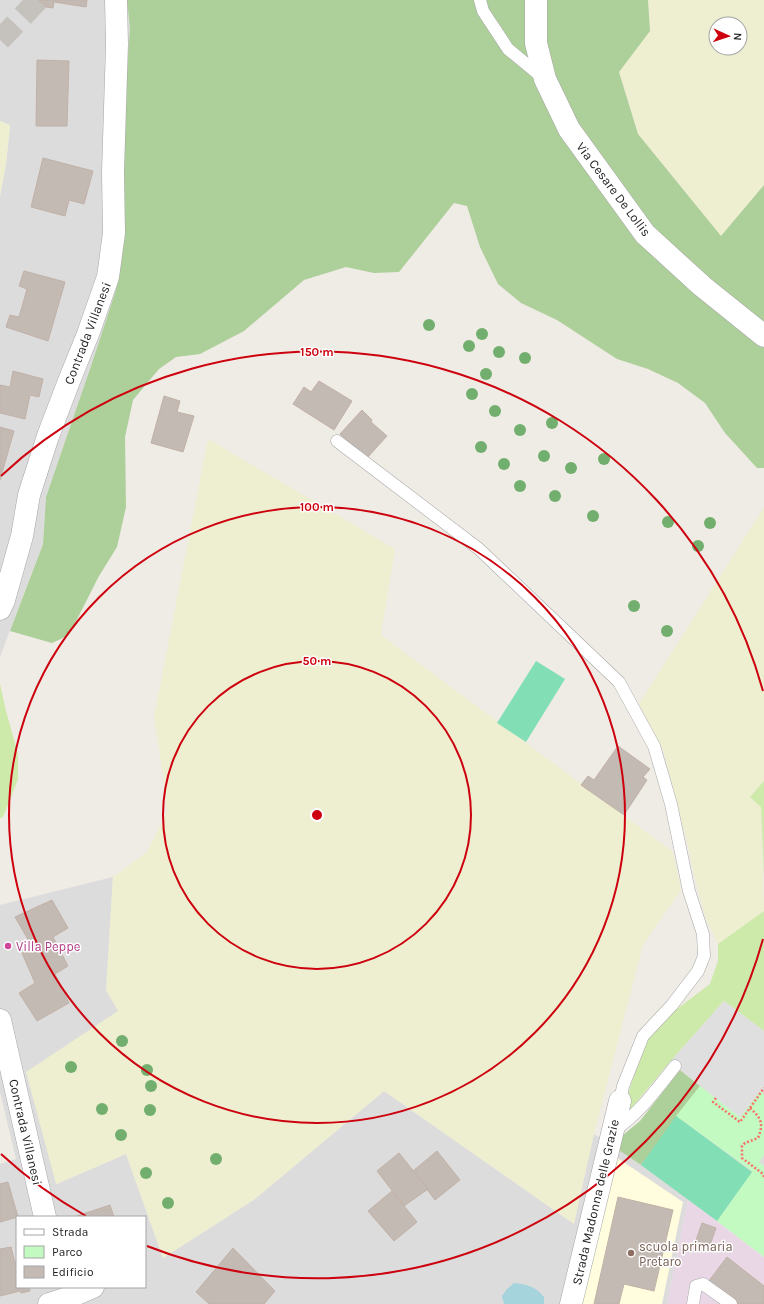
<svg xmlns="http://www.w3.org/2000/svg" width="764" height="1304" viewBox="0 0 764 1304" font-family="Karla,sans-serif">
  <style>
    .residential { fill: #dddcdc; fill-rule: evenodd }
    .industrial { fill: #e9d7e6 }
    .education { fill: #fffdde }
    .farmland { fill: #eeeed0; fill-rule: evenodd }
    .grass { fill: #ceeaaa }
    .forest { fill: #adcf99 }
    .park { fill: #c2fac2 }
    .pitch { fill: #82dfb5 }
    .parking { fill: #dfdfdf }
    .water { fill: #a5d4dd }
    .building { fill: #c4bab4; stroke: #c1b1a7 }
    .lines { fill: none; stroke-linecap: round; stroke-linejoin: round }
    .trunk-tunnel { stroke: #c5c2bd; stroke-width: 22; stroke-dasharray: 22 11; stroke-linecap: butt }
    .service-casing { stroke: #a6a6a6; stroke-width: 13 }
    .minor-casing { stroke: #a6a6a6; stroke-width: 23 }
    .path { stroke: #fa706b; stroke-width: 2.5; stroke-dasharray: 2 2; stroke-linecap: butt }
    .service { stroke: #fff; stroke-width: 12 }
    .minor { stroke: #fff; stroke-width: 22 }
    .tree { fill: #72af6e }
    .ring { fill: none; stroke: #cd000e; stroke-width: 2 }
    .hotel-dot { fill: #d1479c; stroke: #fff; stroke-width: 1.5 }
    .education-dot { fill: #8d6e63; stroke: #fff; stroke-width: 1.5 }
    .labels { text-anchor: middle; stroke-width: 3; stroke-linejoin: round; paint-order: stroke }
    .street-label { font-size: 13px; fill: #1f1f1f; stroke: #fff }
    .hotel-label { font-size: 13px; fill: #b23c85; stroke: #fff; text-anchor: start }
    .education-label { font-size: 13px; fill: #785e54; stroke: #fff; text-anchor: start }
    .centre { fill: #cd000e; stroke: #fff; stroke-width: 2 }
    .ring-label { font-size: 12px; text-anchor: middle; font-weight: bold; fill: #cd000e; stroke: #fff; stroke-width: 3; stroke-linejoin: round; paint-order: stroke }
  </style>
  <rect width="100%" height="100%" fill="#efebe5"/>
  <g class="residential">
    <polygon points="0,0 127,0 130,29 124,199 116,290 92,363 46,497 43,543 0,657 0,196 6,164 10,126 0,121"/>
    <path d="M113,877L106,990L119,1011L57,1184L126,1154L163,1258L255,1199L384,1091L574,1224L594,1134L641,1165L700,1086L740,1117L764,1086V1256L688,1200L667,1304H0V1164L16,1159L0,1092V905ZM17,1217H145V1287H17Z"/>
  </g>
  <polygon class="industrial" points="688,1200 764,1257 764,1304 667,1304"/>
  <polygon class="education" points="613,1155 683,1202 662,1304 577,1304"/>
  <g class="farmland">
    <path d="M648,0H764V185L721,236L638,134L619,71L650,31ZM716,24H740V48H716Z"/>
    <polygon points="0,121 10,125 6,164 0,196"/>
    <polygon points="208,439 395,549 381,635 673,852 681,890 643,945 594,1134 574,1224 384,1091 255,1199 163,1258 126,1154 56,1184 26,1072 118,1011 106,990 113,877 147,852 167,812 161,761 154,717"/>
    <polygon points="764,507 764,781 750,797 761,807 764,911 718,944 706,919 697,887 686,838 663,750 639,704"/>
  </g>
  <g class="grass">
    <polygon points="0,684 6,711 18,754 18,779 3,817 0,818"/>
    <polygon points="764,781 764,878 761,807 750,797"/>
    <polygon points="764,911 764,1031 724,1001 670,1062 618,1124 647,1037 661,1021 710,984 718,961 718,944"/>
  </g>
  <g class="forest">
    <polygon points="127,0 648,0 650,31 619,72 638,134 721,236 764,185 764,468 757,468 725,433 705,403 678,383 648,369 617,359 557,320 521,303 498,284 480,247 467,206 454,203 399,272 374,273 346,267 304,280 244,331 200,354 176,357 159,369 133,400 125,437 126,507 117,547 99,576 69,635 52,643 10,631 43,544 46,497 92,363 116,290 124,199 123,121 130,29"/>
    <polygon points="680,1070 700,1086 641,1165 611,1145 640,1121"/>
  </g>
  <polygon class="park" points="700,1086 740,1117 760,1091 764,1094 764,1155 759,1162 764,1166 764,1257 717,1221 752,1171 676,1116"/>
  <g class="pitch">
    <polygon points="536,661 565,679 526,742 497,723"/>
    <polygon points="676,1116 752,1172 717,1221 641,1165"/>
  </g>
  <polygon class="parking" points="724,1001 764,1031 764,1086 740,1117 670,1062"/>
  <path class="water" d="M514,1283C527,1284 536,1287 544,1297V1304H504L502,1296L507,1289Z"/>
  <g class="building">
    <polygon points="34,0 87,0 86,7 54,2 53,8 33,5"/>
    <polygon points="37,60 69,61 67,126 36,126"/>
    <polygon points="43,158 93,171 84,204 69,200 65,216 31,207"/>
    <polygon points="24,271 65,282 48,341 6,327 10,315 19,317 27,289 19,286"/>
    <polygon points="13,371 43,379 39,397 30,395 25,419 0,413 0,385 10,387"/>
    <polygon points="319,381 352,401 334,430 293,404 304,387 311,392"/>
    <polygon points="164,396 180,401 177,412 194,416 183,452 151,443"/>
    <polygon points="362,410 372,420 371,422 387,436 367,458 340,434"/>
    <polygon points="0,427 14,431 0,480"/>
    <polygon points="618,746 650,769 643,777 647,780 624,815 581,785 588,776 594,780"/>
    <polygon points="52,900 68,928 53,937 68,966 55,974 69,1003 37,1021 19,993 35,983 22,953 33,948 15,917"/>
    <polygon points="437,1151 460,1180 435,1200 413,1171"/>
    <polygon points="399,1153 428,1189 404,1206 377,1171"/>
    <polygon points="8,1182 18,1217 0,1222 0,1184"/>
    <polygon points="392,1191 417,1222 394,1241 368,1211"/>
    <polygon points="618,1197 673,1210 654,1291 624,1284 619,1304 594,1304"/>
    <polygon points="110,1205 114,1217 74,1217"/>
    <polygon points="702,1223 716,1228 709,1248 695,1243"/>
    <polygon points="11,1247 15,1263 17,1262 17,1287 29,1287 30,1291 21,1293 20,1291 0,1296 0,1249"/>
    <polygon points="233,1248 275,1291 264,1304 209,1304 196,1292"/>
    <polygon points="727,1257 764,1286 764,1304 737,1304 708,1282"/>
  </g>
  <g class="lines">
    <polyline class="trunk-tunnel" points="0,40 38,0"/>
    <g class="service-casing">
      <g id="service">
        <polyline points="480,0 483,11 508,49 542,77"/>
        <polyline points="337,441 479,549 619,682 654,746 671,804 689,891 703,934 704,956 698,971 672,1005 643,1036 623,1086 620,1101"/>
        <path d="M613,1131C639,1114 656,1090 675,1066"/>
        <polyline points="693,1304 696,1286 703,1284 731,1304"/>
      </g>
    </g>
    <g class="minor-casing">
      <g id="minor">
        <polyline points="536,0 536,43 545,79 569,129 645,234 702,286 764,336"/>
        <polyline points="0,609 4,600 22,536 29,495 48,436 69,381 88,334 108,277 114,233 113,172 117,44 116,0"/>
        <polyline points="0,1020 45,1217"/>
        <polyline points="49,1304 65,1299 93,1287"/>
        <polyline points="571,1304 620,1101"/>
      </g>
    </g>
    <g class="path">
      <polyline points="716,1098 713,1102 740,1122 764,1088"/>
      <path d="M750,1108C761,1118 764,1123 758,1138L745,1143L742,1146V1158L763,1174L764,1177"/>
    </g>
    <use href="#service" class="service"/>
    <use href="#minor" class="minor"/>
  </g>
  <g class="tree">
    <circle cx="429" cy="325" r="6"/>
    <circle cx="482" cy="334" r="6"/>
    <circle cx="469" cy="346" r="6"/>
    <circle cx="499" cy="352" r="6"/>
    <circle cx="525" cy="358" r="6"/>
    <circle cx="486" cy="374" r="6"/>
    <circle cx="472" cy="394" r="6"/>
    <circle cx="495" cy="411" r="6"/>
    <circle cx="552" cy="423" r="6"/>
    <circle cx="520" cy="430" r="6"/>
    <circle cx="481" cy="447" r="6"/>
    <circle cx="544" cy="456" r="6"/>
    <circle cx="604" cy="459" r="6"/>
    <circle cx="504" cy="464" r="6"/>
    <circle cx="571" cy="468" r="6"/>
    <circle cx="520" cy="486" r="6"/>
    <circle cx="555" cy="496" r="6"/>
    <circle cx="593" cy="516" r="6"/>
    <circle cx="668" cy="522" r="6"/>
    <circle cx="710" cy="523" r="6"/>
    <circle cx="698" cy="546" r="6"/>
    <circle cx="634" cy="606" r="6"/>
    <circle cx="667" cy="631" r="6"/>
    <circle cx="122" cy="1041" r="6"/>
    <circle cx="71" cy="1067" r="6"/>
    <circle cx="147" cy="1070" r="6"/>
    <circle cx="151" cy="1086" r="6"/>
    <circle cx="102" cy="1109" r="6"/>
    <circle cx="150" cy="1110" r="6"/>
    <circle cx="121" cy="1135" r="6"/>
    <circle cx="216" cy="1159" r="6"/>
    <circle cx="146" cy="1173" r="6"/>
    <circle cx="168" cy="1203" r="6"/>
  </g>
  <g class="ring">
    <circle cx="317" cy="815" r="154"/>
    <circle cx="317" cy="815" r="308"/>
    <path d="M763 939A463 463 0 0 1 147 1246M86 1216A463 463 0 0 1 1 1154M1 476A463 463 0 0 1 763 691"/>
  </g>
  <circle class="hotel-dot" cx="8" cy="946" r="4"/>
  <circle class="education-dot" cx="631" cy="1253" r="4"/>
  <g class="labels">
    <g class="street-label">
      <text transform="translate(614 189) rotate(53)" y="5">Via Cesare De Lollis</text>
      <text transform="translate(87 333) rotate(-69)" y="5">Contrada Villanesi</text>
      <text transform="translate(26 1132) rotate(77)" y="5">Contrada Villanesi</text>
      <text transform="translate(595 1202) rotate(-77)" y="5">Strada Madonna delle Grazie</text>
    </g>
    <g class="hotel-label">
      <text x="16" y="951">Villa Peppe</text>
    </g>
    <g class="education-label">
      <text x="639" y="1251">scuola primaria<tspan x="639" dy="15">Pretaro</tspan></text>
    </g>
  </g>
  <circle cx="317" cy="815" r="6" class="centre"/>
  <g class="ring-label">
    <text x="317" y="356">150 m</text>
    <text x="317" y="511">100 m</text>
    <text x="317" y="665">50 m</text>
  </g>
  <rect x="16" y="1216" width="130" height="72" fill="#ffffff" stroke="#a5a5a5"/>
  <rect x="24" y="1229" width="20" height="6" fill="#ffffff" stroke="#a5a5a5"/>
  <text x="52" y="1236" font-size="12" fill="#1f1f1f">Strada</text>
  <rect x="24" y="1246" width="20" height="12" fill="#c2fac2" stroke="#a5a5a5"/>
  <text x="52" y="1256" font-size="12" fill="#1f1f1f">Parco</text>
  <rect x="24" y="1266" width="20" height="12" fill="#c4bab4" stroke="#a5a5a5"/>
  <text x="52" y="1276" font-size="12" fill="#1f1f1f">Edificio</text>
  <g transform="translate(728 36) rotate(93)"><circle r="19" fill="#ffffff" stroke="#a5a5a5"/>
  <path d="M0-3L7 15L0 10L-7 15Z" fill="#cd000e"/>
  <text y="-6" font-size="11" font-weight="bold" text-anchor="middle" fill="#1f1f1f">N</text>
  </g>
</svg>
